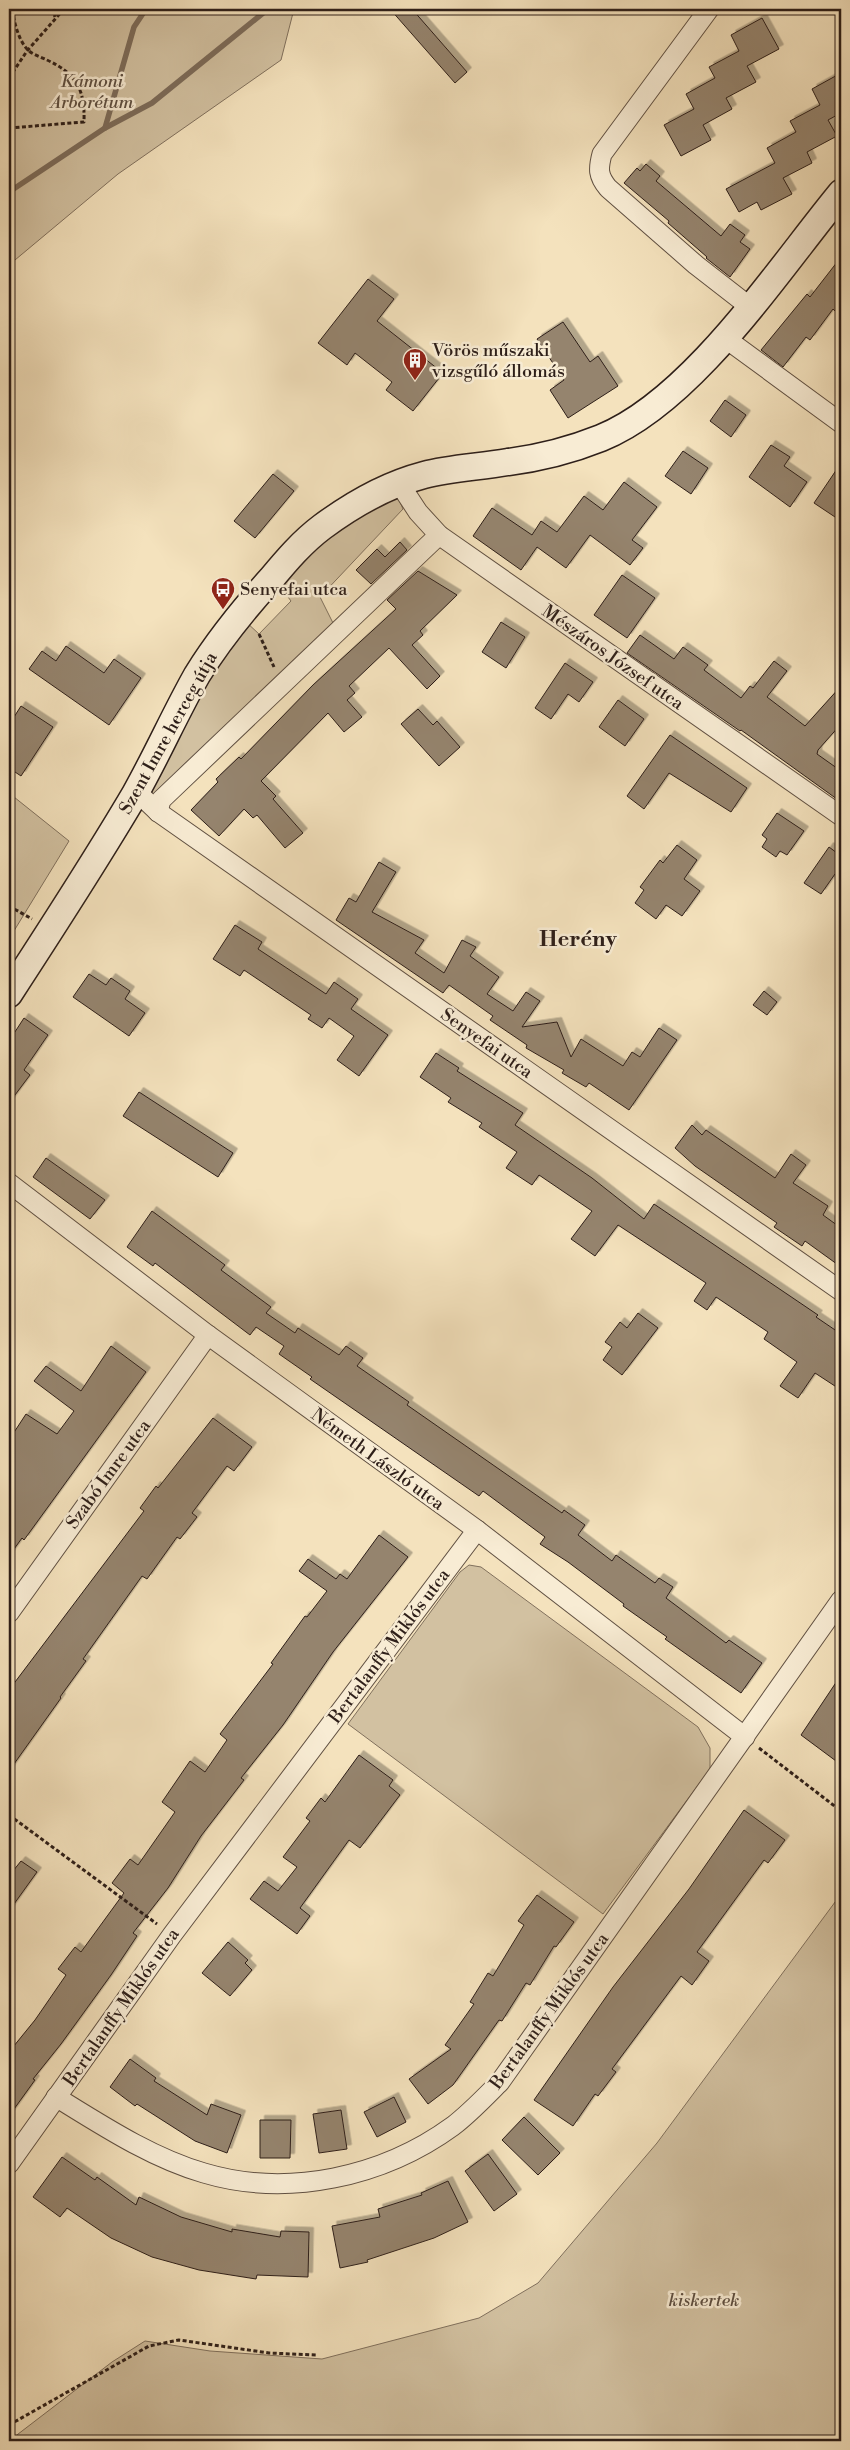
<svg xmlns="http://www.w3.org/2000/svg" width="850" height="2450" viewBox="0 0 850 2450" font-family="'Libre Bodoni',serif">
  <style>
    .green { fill: #d2c1a1; stroke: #80705d }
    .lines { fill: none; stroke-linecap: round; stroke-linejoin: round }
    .stream { stroke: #7d6c5a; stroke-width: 5.5 }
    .building { fill: #95846e; stroke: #2e1f19; filter: url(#shadow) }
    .minor-casing { stroke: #605042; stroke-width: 21 }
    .secondary-casing { stroke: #2e1f19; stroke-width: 29 }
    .path { stroke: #2e1f19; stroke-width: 3; stroke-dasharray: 4 2.5; stroke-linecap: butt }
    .minor { stroke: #f8ecd4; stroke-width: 19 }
    .secondary { stroke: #f8ecd4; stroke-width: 26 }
    .labels { text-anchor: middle; stroke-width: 5; stroke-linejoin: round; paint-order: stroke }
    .park-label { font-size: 18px; font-style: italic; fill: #5f5042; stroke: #f8ecd4 }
    .poi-label { font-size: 18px; fill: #2e1f19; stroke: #f8ecd4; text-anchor: start }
    .street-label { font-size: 18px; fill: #2e1f19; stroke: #f8ecd4 }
    .district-label { font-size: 22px; font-weight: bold; fill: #2e1f19; stroke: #f8ecd4 }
  </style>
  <defs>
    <filter id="shadow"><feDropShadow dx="4.5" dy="-4.5" stdDeviation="0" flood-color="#0004"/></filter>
  </defs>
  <rect width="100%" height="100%" fill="#f4e2bd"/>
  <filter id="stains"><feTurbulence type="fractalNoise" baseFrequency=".004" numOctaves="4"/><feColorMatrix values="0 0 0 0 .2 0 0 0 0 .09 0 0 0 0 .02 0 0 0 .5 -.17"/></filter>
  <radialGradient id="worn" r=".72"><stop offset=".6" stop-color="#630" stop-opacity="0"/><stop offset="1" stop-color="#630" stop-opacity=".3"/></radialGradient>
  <g class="green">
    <polygon points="9,9 294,9 281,60 118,174 9,265"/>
    <polygon points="397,495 403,509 320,597 335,627 161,800 143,791 245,621 259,634 291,601 276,581 332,529"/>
    <polygon points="9,793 69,841 9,939"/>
    <polygon points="469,1565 481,1567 698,1727 710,1748 710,1769 603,1914 348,1724 460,1572"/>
    <polygon points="841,1894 841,2441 9,2441 112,2362 145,2341 210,2351 322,2359 479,2318 538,2283 657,2143"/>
  </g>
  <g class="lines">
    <g class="stream">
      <polyline points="105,128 134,27 146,9"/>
      <polyline points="9,192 105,128 152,103 268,9"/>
    </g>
  </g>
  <g class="building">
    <polygon points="390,9 412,9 467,72 455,83"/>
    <polygon points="762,18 779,49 747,66 756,82 726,98 732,109 703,125 711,140 681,156 664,125 694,109 686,94 715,78 709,67 739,51 731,35"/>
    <polygon points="841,73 841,113 828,120 837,136 807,152 812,163 783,178 792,194 761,210 757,202 739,212 726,189 775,163 767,148 796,132 790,121 820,105 812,89"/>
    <polygon points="646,164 660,176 656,181 721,236 730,224 745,235 740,242 750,249 730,277 706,258 707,257 668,223 669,221 624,183 637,168 640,171"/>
    <polygon points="841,257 841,303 835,311 833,309 810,340 806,337 783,367 761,350 807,294 810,297"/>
    <polygon points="368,279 394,299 377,321 443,373 413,411 386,390 392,382 355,353 347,365 318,343"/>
    <polygon points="563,322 590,362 598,356 618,386 568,418 550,390 564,380 537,339"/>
    <polygon points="725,400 746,415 731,437 710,421"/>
    <polygon points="771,445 790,457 784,466 807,482 790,507 749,477"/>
    <polygon points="683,451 708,468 691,494 665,476"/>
    <polygon points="841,463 841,521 814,503"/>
    <polygon points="273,474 294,491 255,538 234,521"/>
    <polygon points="624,482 657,507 632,540 643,548 630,565 590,535 566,568 537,547 521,570 473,536 492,508 532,535 541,521 557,532 584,496 603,510"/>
    <polygon points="400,542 407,550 371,584 356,570 377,549 385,557"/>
    <polygon points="418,571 457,595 420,631 423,635 412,645 440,676 427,689 389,648 349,686 355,693 347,700 362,717 344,732 328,713 261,781 276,796 273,799 303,833 285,848 257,815 253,818 244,809 219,836 191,810 218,782 216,779 239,757 241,759 313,685 396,609 387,600"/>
    <polygon points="622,575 655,598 627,638 594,615"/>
    <polygon points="501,622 525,637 506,668 482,652"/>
    <polygon points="640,635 674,659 683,647 708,665 704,670 741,698 750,686 753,688 774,661 787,671 767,697 805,726 841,686 841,724 818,750 817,754 841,771 841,802 741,730 740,731 627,653"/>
    <polygon points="66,646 104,673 114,659 141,678 109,725 29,669 42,651 56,661"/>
    <polygon points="565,663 593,682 579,702 568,694 551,719 535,708"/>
    <polygon points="618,700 644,719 625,746 599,727"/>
    <polygon points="21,706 53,727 21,776 9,768 9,725"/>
    <polygon points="418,709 433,725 437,721 460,747 439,766 401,724"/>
    <polygon points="670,735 747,788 731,812 669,773 644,809 627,796"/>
    <polygon points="777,813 804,831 787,855 780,851 776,857 762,847 767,839 762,835"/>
    <polygon points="677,845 697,860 684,879 700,891 682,916 666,905 656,919 635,903 644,890 640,887 660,860 663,863"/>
    <polygon points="829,847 841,856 841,878 835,874 821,894 804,883"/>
    <polygon points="379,862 396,872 372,912 424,940 415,953 444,973 462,940 476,947 470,956 499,977 487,994 513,1011 526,992 540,1001 522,1027 557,1022 571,1057 581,1039 623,1066 632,1052 640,1057 659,1028 677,1040 629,1110 589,1083 586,1087 562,1073 564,1070 526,1048 527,1045 490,1020 493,1016 449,985 443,993 336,920 349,898 356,902"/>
    <polygon points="235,925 262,942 258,949 326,994 334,982 358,999 351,1009 388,1035 359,1076 337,1060 354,1036 329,1018 322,1028 308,1019 311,1015 244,970 240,976 213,959"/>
    <polygon points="89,974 106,985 111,978 130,991 125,999 145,1013 129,1036 73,997"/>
    <polygon points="764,991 777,1002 767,1015 753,1005"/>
    <polygon points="24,1018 48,1035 24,1070 30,1075 9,1103 9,1041"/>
    <polygon points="436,1053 459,1068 457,1071 523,1113 515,1125 592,1178 644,1219 654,1204 818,1315 816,1317 841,1334 841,1390 815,1373 798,1398 780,1386 797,1362 764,1339 768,1332 716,1297 707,1310 694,1301 706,1283 618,1225 595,1256 571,1239 592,1211 539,1175 532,1185 506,1168 517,1152 479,1127 482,1123 448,1102 451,1098 420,1077"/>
    <polygon points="139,1092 233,1153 218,1177 123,1116"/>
    <polygon points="692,1125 702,1135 706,1130 775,1178 791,1154 806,1165 793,1183 828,1206 823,1215 841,1228 841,1267 805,1241 802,1246 774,1227 777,1223 695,1166 675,1148"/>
    <polygon points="46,1158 105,1200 90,1219 33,1177"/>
    <polygon points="152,1211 225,1265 221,1270 271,1307 266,1313 295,1333 298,1328 339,1355 346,1346 363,1358 357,1366 409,1402 407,1405 562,1513 564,1510 585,1525 578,1535 612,1561 616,1555 655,1583 659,1578 673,1587 666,1598 726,1643 729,1640 762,1663 741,1693 665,1639 667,1637 623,1606 624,1604 568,1562 540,1544 545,1537 483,1491 479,1496 310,1379 312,1377 279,1354 284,1346 256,1327 250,1335 155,1263 153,1266 127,1247"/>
    <polygon points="638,1313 658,1328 622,1375 603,1360 612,1347 605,1342 620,1322 627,1328"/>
    <polygon points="111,1346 146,1372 24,1540 22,1538 9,1556 9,1440 26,1414 57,1434 74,1411 34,1381 46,1366 81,1391"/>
    <polygon points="213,1418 252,1447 234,1471 227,1466 192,1513 197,1517 180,1539 177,1537 147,1579 142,1576 83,1659 86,1661 60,1697 61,1698 9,1771 9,1690 144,1511 140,1508 156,1486 158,1488"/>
    <polygon points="379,1535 408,1557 333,1652 283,1725 241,1778 244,1780 201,1836 168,1888 133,1933 137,1936 111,1975 61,2044 33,2079 35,2080 9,2116 9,2052 35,2020 66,1975 58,1969 75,1947 81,1952 124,1893 112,1883 130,1859 138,1865 175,1812 162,1802 190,1761 205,1772 227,1740 220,1734 273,1664 271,1663 305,1616 307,1617 327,1591 299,1571 308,1559 336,1579 340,1574 347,1579"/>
    <polygon points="841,1675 841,1753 836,1761 801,1735"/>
    <polygon points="359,1755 393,1780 389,1786 400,1795 360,1848 349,1840 300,1908 310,1916 297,1934 250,1899 264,1881 278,1891 297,1867 283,1857 310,1821 306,1818 321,1798 325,1802"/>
    <polygon points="744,1810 785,1840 768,1863 764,1860 697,1952 709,1961 692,1985 681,1976 612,2069 616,2072 598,2096 595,2094 573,2126 534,2100 613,1987 689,1889"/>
    <polygon points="21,1861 37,1872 9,1911 9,1876"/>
    <polygon points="537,1895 574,1922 556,1947 554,1946 530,1985 526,1983 502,2021 499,2020 453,2085 428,2104 409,2079 451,2049 445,2045 474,2004 470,2002 488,1973 493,1976 524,1925 518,1921"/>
    <polygon points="228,1942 248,1960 245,1963 252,1970 230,1996 202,1973"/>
    <polygon points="130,2059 156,2078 154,2081 207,2115 211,2104 241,2115 227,2153 195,2141 137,2104 135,2106 110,2087"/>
    <polygon points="394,2097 406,2122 377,2137 364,2112"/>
    <polygon points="341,2110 347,2149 319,2153 313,2114"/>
    <polygon points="524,2117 560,2153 538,2175 502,2140"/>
    <polygon points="260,2120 291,2120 290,2158 260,2158"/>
    <polygon points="488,2154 517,2194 494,2211 465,2171"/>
    <polygon points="62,2157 95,2180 97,2177 136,2205 139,2197 181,2217 232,2232 232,2229 280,2237 281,2231 309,2232 308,2277 257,2275 256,2279 199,2270 152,2257 111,2238 67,2208 60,2217 33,2197"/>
    <polygon points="448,2181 468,2222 434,2238 367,2260 368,2262 340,2268 332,2226 380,2217 378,2209 422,2195 421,2193"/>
  </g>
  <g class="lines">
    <g class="minor-casing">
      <g id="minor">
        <path d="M709,9L602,154C598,169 598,176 608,188L696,265L750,307"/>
        <polyline points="725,338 841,423"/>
        <polyline points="399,483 418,512 439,535 841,816"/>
        <polyline points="136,791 158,812 841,1291"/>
        <polyline points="158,812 161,800 439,535"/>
        <polyline points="9,1183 208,1335 477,1530 745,1737"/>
        <polyline points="9,1613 208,1335"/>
        <path d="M56,2097C103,2126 152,2158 204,2173C288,2198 383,2177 453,2126C470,2113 485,2097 500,2082L841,1600"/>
        <polyline points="9,2164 172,1935 477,1530"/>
      </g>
    </g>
    <g class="secondary-casing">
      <path id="secondary" d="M9,994C52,928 95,862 135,794C157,755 175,714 197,675C218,641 244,609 271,579C286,561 302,542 322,527C353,504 386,485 424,475C451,468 480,467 508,462C540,458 571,450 601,438C693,401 779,268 841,193"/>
    </g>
    <g class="path">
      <polyline points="52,9 55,17"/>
      <polyline points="9,78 27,51 64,9"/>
      <path d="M9,128L84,122C85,90 77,74 47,60C41,57 31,54 27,49C18,39 14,21 12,9"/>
      <polyline points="259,634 274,667"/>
      <polyline points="9,906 32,919"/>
      <polyline points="759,1748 841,1811"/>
      <polyline points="9,1815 157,1924"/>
      <polyline points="9,2425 149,2346 179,2340 269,2353 316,2355"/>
    </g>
    <use href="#minor" class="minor"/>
    <use href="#secondary" class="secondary"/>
  </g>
  <defs>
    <g id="building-pin" transform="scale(1.25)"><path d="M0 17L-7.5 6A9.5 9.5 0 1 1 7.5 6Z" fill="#8f2418" stroke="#f8ecd4"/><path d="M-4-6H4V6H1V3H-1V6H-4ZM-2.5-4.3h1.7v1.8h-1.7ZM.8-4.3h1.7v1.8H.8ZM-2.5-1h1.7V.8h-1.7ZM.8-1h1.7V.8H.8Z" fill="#fff"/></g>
    <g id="bus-pin" transform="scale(1.25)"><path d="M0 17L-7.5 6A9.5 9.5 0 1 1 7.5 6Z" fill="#8f2418" stroke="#f8ecd4"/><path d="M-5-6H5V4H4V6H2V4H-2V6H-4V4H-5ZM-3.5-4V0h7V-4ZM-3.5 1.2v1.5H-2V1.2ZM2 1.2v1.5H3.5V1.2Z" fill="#fff"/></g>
  </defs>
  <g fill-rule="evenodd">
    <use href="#building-pin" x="415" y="360"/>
    <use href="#bus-pin" x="223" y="589"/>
  </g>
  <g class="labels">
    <g class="park-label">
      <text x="92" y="87">Kámoni<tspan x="92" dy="21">Arborétum</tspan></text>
      <text x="704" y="2306">kiskertek</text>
    </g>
    <g class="poi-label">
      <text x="432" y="356">Vörös műszaki<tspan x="432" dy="21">vizsgűló állomás</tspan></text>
      <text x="240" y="595">Senyefai utca</text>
    </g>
    <g class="street-label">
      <text transform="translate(613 657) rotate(35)" y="6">Mészáros József utca</text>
      <text transform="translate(168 733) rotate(-61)" y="6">Szent Imre herceg útja</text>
      <text transform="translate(487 1043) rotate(35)" y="6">Senyefai utca</text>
      <text transform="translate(378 1459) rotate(36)" y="6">Németh László utca</text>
      <text transform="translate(108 1474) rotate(-54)" y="6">Szabó Imre utca</text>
      <text transform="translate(389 1646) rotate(-53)" y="6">Bertalanffy Miklós utca</text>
      <text transform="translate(121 2007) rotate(-55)" y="6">Bertalanffy Miklós utca</text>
      <text transform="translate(549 2011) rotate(-54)" y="6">Bertalanffy Miklós utca</text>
    </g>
    <g class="district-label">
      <text x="578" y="946">Herény</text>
    </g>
  </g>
  <rect width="850" height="2450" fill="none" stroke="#f4e2bd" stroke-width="30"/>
  <rect x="10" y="10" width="830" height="2430" fill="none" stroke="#2e1f19" stroke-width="2.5"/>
  <rect x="15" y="15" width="820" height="2420" fill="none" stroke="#2e1f19"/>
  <rect width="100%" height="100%" filter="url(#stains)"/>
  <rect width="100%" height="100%" fill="url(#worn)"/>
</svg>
